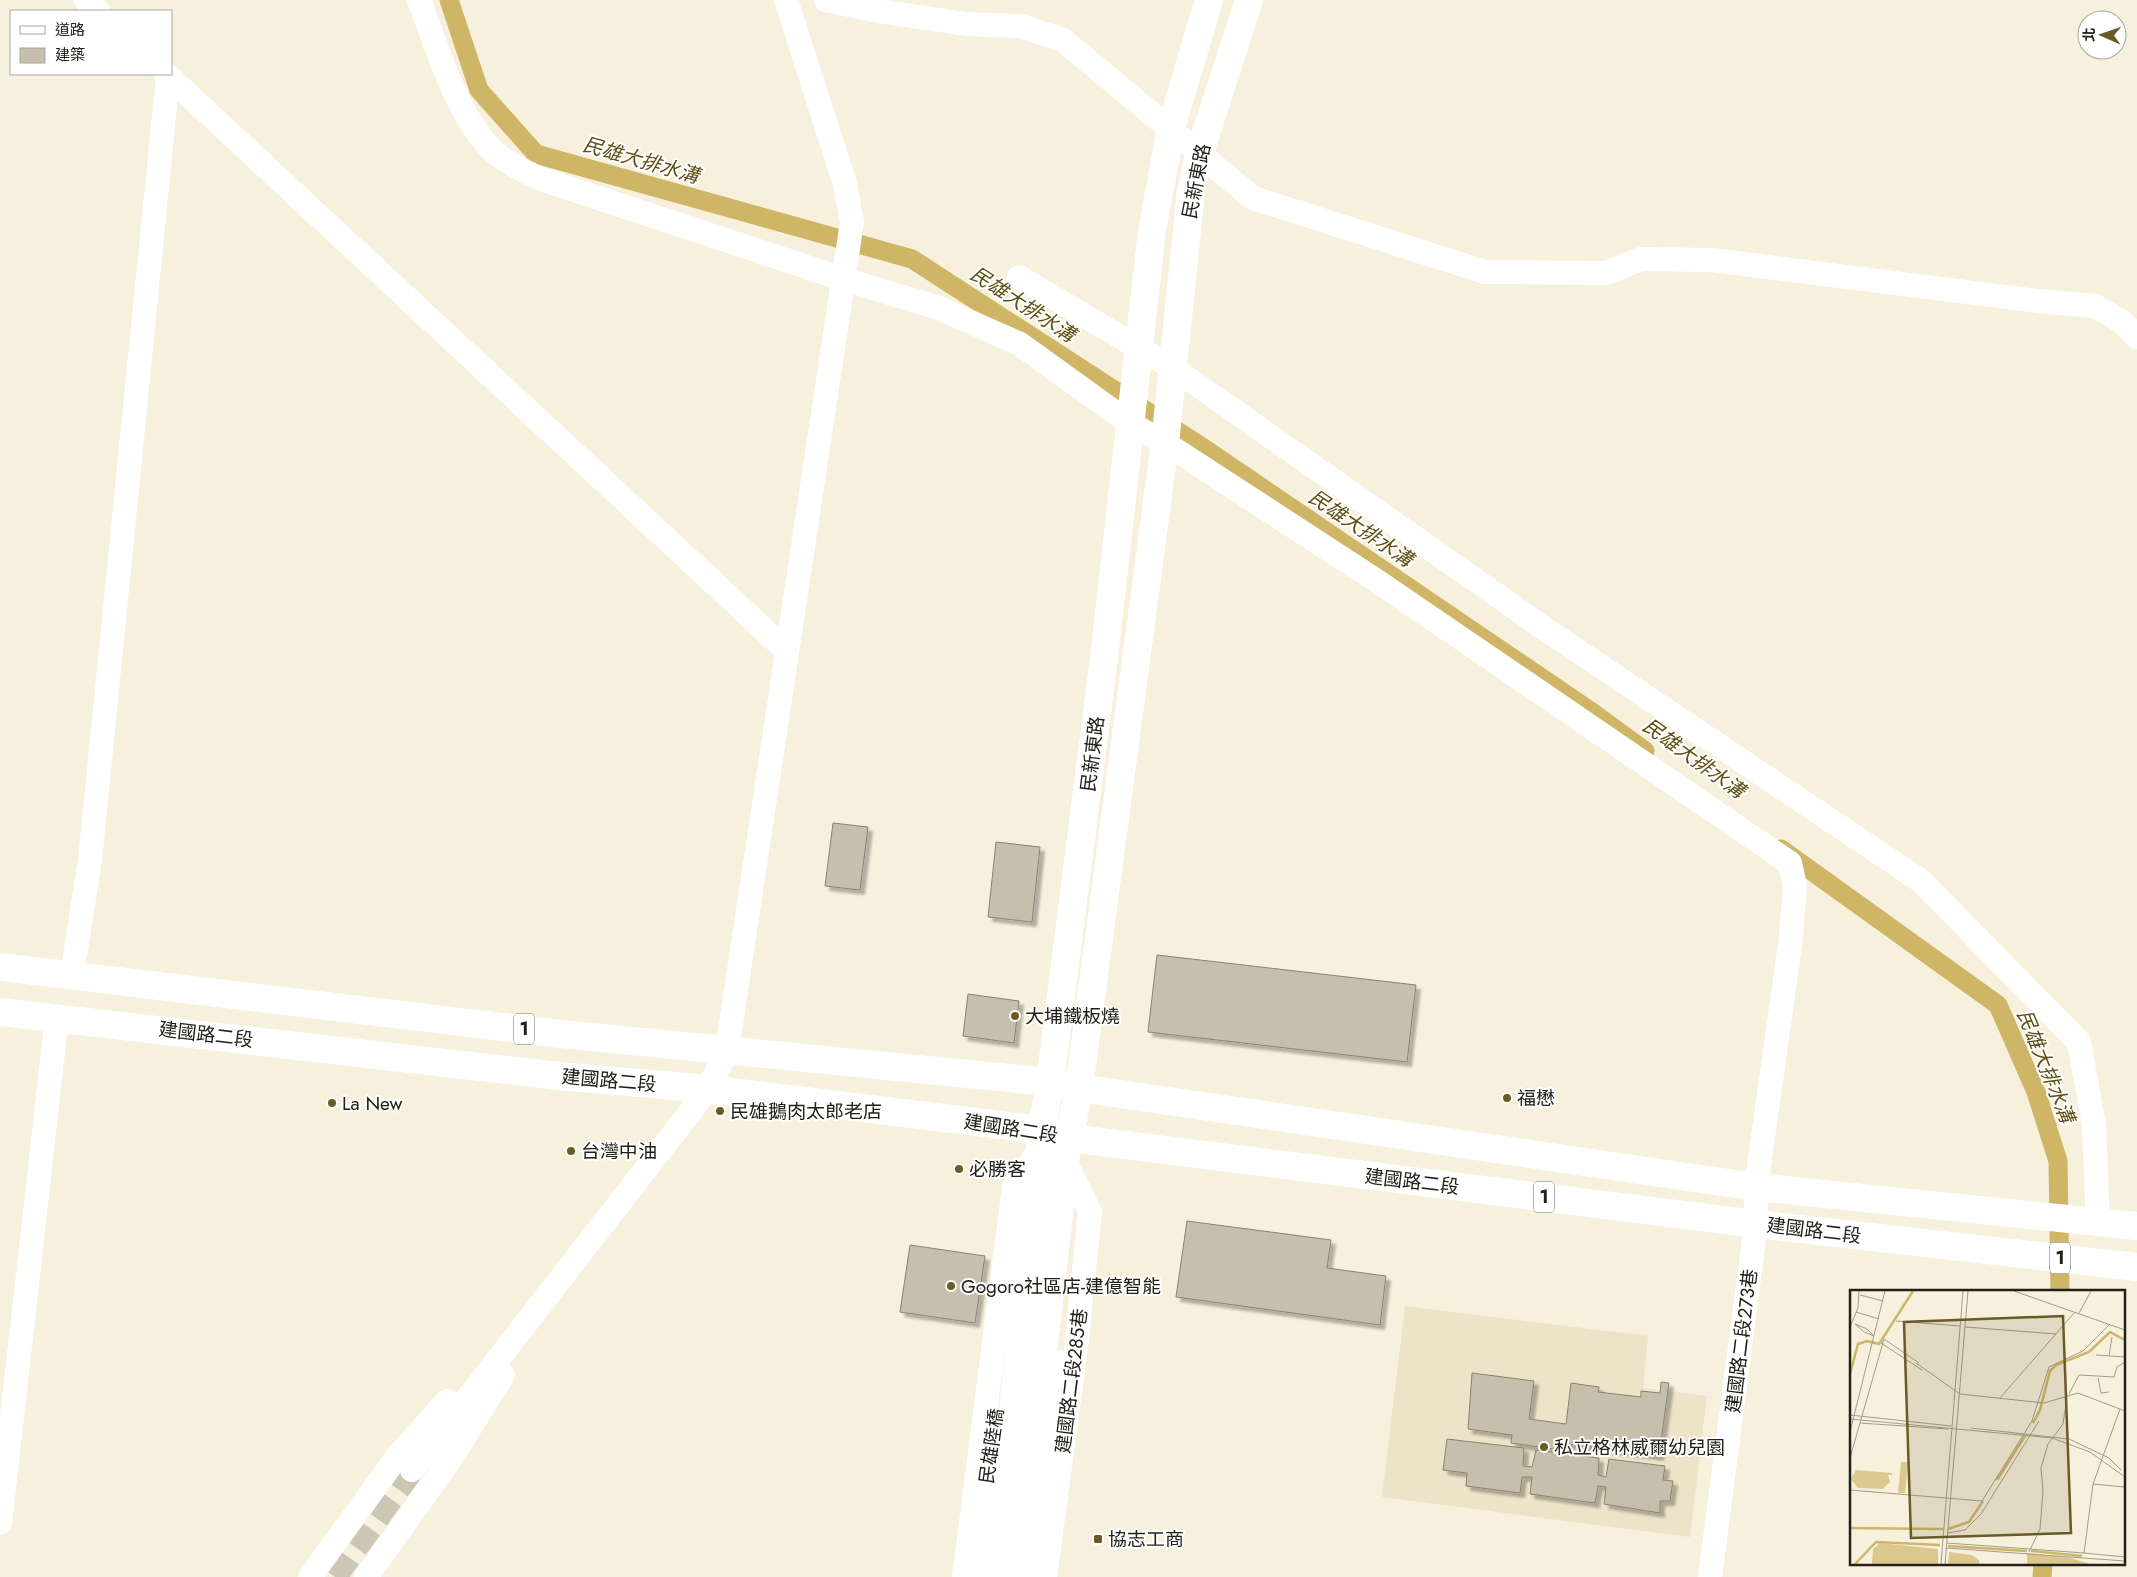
<svg xmlns="http://www.w3.org/2000/svg" width="2137" height="1577" viewBox="0 0 2137 1577" font-family="Jost,'Noto Sans TC',sans-serif">
  <style>
    .built { fill: #ece3c8 }
    .lines { fill: none; stroke-linecap: round; stroke-linejoin: round }
    .canal { stroke: #cfb667; stroke-width: 19 }
    .building { fill: #c5bfac; stroke: #888271; filter: url(#shadow) }
    .minor-tunnel { stroke: #ccc6b5; stroke-width: 24; stroke-dasharray: 24 12; stroke-linecap: butt }
    .minor { stroke: #fff; stroke-width: 24 }
    .major { stroke: #fff; stroke-width: 28 }
    .poi-dot { fill: #6a5a28; stroke: #fff; stroke-width: 2 }
    .labels { text-anchor: middle; stroke-width: 4; stroke-linejoin: round; paint-order: stroke }
    .shield { fill: #fff; stroke: #64635e; stroke-width: 1 }
    .shield-label { font-size: 18px; font-weight: bold; fill: #222019 }
    .street-label { font-size: 19px; fill: #222019; stroke: #fff }
    .poi-label { font-size: 19px; fill: #222019; stroke: #fff; text-anchor: start }
    .water-label { font-size: 20px; font-style: italic; fill: #5f4e10; stroke: #fff }
    .inset-river { fill: none; stroke: #cfb667; stroke-width: 2.5 }
    .inset-road { fill: none; stroke: #a19d8e; stroke-width: 1 }
    .view { fill: #6a5a28; fill-opacity: 0.15; stroke: #6a5a28; stroke-width: 2.5 }
    .inset-edge { fill: none; stroke: #222019; stroke-width: 2.5 }
  </style>
  <defs>
    <filter id="shadow"><feDropShadow dx="4.5" dy="4.5" stdDeviation="1" flood-color="#0004"/></filter>
  </defs>
  <rect width="100%" height="100%" fill="#f6f0dc"/>
  <polygon class="built" points="1405,1306 1648,1336 1643,1388 1707,1396 1690,1537 1382,1497"/>
  <g class="lines">
    <g class="canal">
      <polyline points="449,0 479,90 536,154 912,259 1202,447 1589,710 1645,751"/>
      <polyline points="1781,849 1998,1005 2036,1092 2058,1161 2060,1291"/>
      <polyline points="2042,1577 2043,1563"/>
    </g>
  </g>
  <g class="building">
    <polygon points="833,823 868,827 860,890 825,886"/>
    <polygon points="996,842 1040,847 1032,922 988,917"/>
    <polygon points="1157,955 1416,985 1407,1062 1148,1032"/>
    <polygon points="968,994 1019,1001 1014,1043 963,1036"/>
    <polygon points="1187,1221 1331,1240 1327,1268 1386,1276 1380,1325 1176,1297"/>
    <polygon points="910,1245 985,1256 975,1323 900,1312"/>
    <polygon points="1472,1373 1534,1381 1529,1419 1566,1424 1571,1383 1599,1387 1598,1392 1641,1397 1641,1391 1660,1393 1661,1382 1669,1383 1659,1456 1568,1444 1567,1451 1511,1443 1512,1435 1468,1429"/>
    <polygon points="1447,1439 1524,1448 1523,1466 1532,1467 1536,1450 1599,1458 1598,1475 1606,1477 1609,1459 1665,1466 1663,1480 1673,1481 1670,1501 1660,1501 1660,1513 1604,1504 1606,1487 1598,1486 1595,1503 1530,1494 1532,1477 1522,1477 1520,1493 1466,1486 1467,1473 1443,1470"/>
  </g>
  <g class="lines">
    <polyline class="minor-tunnel" points="335,1577 412,1470"/>
    <g class="minor">
      <polyline points="86,0 98,11"/>
      <path d="M419,0C436,45 460,125 498,155C510,165 525,171 538,178L843,279L939,308L1020,344L1131,424L1165,443L1377,581L1790,863L1795,886L1790,945L1756,1187V1224L1710,1577"/>
      <polyline points="826,0 878,11 966,24 1021,26 1063,40 1253,198 1485,272 1606,273 1641,259 1712,260 2038,301 2095,306 2121,321 2137,337"/>
      <polyline points="166,74 787,651"/>
      <polyline points="1019,277 1173,368 1545,629 1921,881 2079,1042 2094,1125 2098,1223"/>
      <polyline points="72,975 90,860 168,76"/>
      <polyline points="412,1470 708,1089 727,1050 852,222 845,184 786,0"/>
      <polyline points="0,1523 57,1017"/>
      <polyline points="310,1577 397,1457 447,1401"/>
      <polyline points="366,1577 449,1461 503,1375"/>
      <polyline points="964,1577 1014,1187 1040,1149"/>
      <polyline points="1026,1577 1058,1362"/>
      <polyline points="1045,1577 1076,1348 1090,1212 1065,1161"/>
    </g>
    <g class="major">
      <polyline points="0,967 561,1034 1050,1082 1079,1088 1756,1187 2137,1226"/>
      <polyline points="0,1012 559,1076 708,1089 1042,1130 1069,1138 1756,1224 2137,1267"/>
      <polyline points="987,1577 1012,1420 1042,1130 1050,1082 1104,658 1152,231 1171,128 1209,0"/>
      <polyline points="1011,1577 1047,1320 1065,1161 1079,1088 1165,443 1191,192 1199,155 1249,0"/>
    </g>
  </g>
  <g class="poi-dot">
    <circle cx="1015" cy="1016" r="5"/>
    <circle cx="1507" cy="1098" r="5"/>
    <circle cx="332" cy="1103" r="5"/>
    <circle cx="720" cy="1111" r="5"/>
    <circle cx="571" cy="1151" r="5"/>
    <circle cx="959" cy="1169" r="5"/>
    <circle cx="951" cy="1286" r="5"/>
    <circle cx="1544" cy="1447" r="5"/>
    <rect x="1093" y="1534" width="10" height="10" rx="2.5"/>
  </g>
  <g class="labels">
    <g class="shield">
      <rect x="514" y="1013.5" width="20" height="31" rx="4"/>
      <rect x="1534" y="1181.5" width="20" height="31" rx="4"/>
      <rect x="2050" y="1242.5" width="20" height="31" rx="4"/>
    </g>
    <g class="shield-label">
      <text x="524" y="1035">1</text>
      <text x="1544" y="1203">1</text>
      <text x="2060" y="1264">1</text>
    </g>
    <g class="street-label">
      <text transform="translate(1196 181) rotate(-79)" y="7">民新東路</text>
      <text transform="translate(1092 754) rotate(-83)" y="7">民新東路</text>
      <text transform="translate(206 1034) rotate(7)" y="7">建國路二段</text>
      <text transform="translate(609 1080) rotate(5)" y="7">建國路二段</text>
      <text transform="translate(1011 1128) rotate(9)" y="7">建國路二段</text>
      <text transform="translate(1412 1181) rotate(7)" y="7">建國路二段</text>
      <text transform="translate(1814 1230) rotate(7)" y="7">建國路二段</text>
      <text transform="translate(1741 1341) rotate(-83)" y="7">建國路二段273巷</text>
      <text transform="translate(1071 1381) rotate(-83)" y="7">建國路二段285巷</text>
      <text transform="translate(991 1446) rotate(-82)" y="7">民雄陸橋</text>
    </g>
    <g class="poi-label">
      <text x="1025" y="1023">大埔鐵板燒</text>
      <text x="1517" y="1105">福懋</text>
      <text x="342" y="1110">La New</text>
      <text x="730" y="1118">民雄鵝肉太郎老店</text>
      <text x="581" y="1158">台灣中油</text>
      <text x="969" y="1176">必勝客</text>
      <text x="961" y="1293">Gogoro社區店-建億智能</text>
      <text x="1554" y="1454">私立格林威爾幼兒園</text>
      <text x="1108" y="1546">協志工商</text>
    </g>
    <g class="water-label">
      <text transform="translate(641 160) rotate(16)" y="7">民雄大排水溝</text>
      <text transform="translate(1023 304) rotate(33)" y="7">民雄大排水溝</text>
      <text transform="translate(1361 528) rotate(34)" y="7">民雄大排水溝</text>
      <text transform="translate(1694 758) rotate(36)" y="7">民雄大排水溝</text>
      <text transform="translate(2046 1066) rotate(68)" y="7">民雄大排水溝</text>
    </g>
  </g>
  <g transform="translate(1850 1290)">
    <rect width="275" height="275" fill="#f6f0dc"/>
    <path d="M51,172H58L55,203H48ZM6,180L42,183V185H38L40,192L33,199L8,198L1,189ZM30,253L88,259V274H22L23,259ZM99,262L122,265L129,270V274H98ZM177,263L221,268L240,274H177Z" fill="#dbc88e"/>
    <path class="inset-river" d="M0,84L8,54L17,51L29,54L63,1M183,133L190,120L200,81L206,75L239,62L260,42L275,50M147,190L175,146M0,238L93,239M98,239L119,232L133,211M98,256L177,261M181,261L232,266M5,274L26,252L90,255"/>
    <path class="inset-road" d="M164,1L275,40M10,5L33,11M6,22L29,29M229,23L241,1M46,31L110,36M5,34L17,39L24,46L14,42ZM0,37L8,18L9,1M115,37L206,44M31,53L72,80M246,65L275,67M259,66L262,47M66,73L110,104L194,113L228,103L275,121M248,88L251,103L259,102M219,104L229,85L264,87L267,77L275,72M150,108L225,22M270,119L243,194L234,263L275,267M0,125L101,136M0,129L202,148L240,162L275,187M10,133L98,139M121,138L219,149L259,168L271,180M0,142L35,1M0,168L34,49L69,73M243,194L275,197M0,200L132,211L182,131L199,77L233,61L259,35M98,243L115,240L131,224L189,131M97,253L234,263M96,258L275,271M179,262L190,239L193,201L191,178L198,154L213,134L217,106M91,274L113,1M95,274L118,1"/>
    <path class="view" d="M213,26L221,243L61,248L54,32Z"/>
    <rect width="275" height="275" class="inset-edge"/>
  </g>
  <rect x="10" y="10" width="162" height="65" fill="#ffffff" stroke="#a7a6a3"/>
  <rect x="20" y="26" width="25" height="8" fill="#ffffff" stroke="#a7a6a3"/>
  <text x="55" y="35" font-size="15" fill="#222019">道路</text>
  <rect x="20" y="48" width="25" height="15" fill="#c5bfac" stroke="#a7a6a3"/>
  <text x="55" y="60" font-size="15" fill="#222019">建築</text>
  <g transform="translate(2102 35) rotate(272)"><circle r="24" fill="#ffffff" stroke="#a7a6a3"/>
  <path d="M0-4L9 19L0 12L-9 19Z" fill="#6a5a28"/>
  <text y="-8" font-size="14" font-weight="bold" text-anchor="middle" fill="#222019">北</text>
  </g>
</svg>
